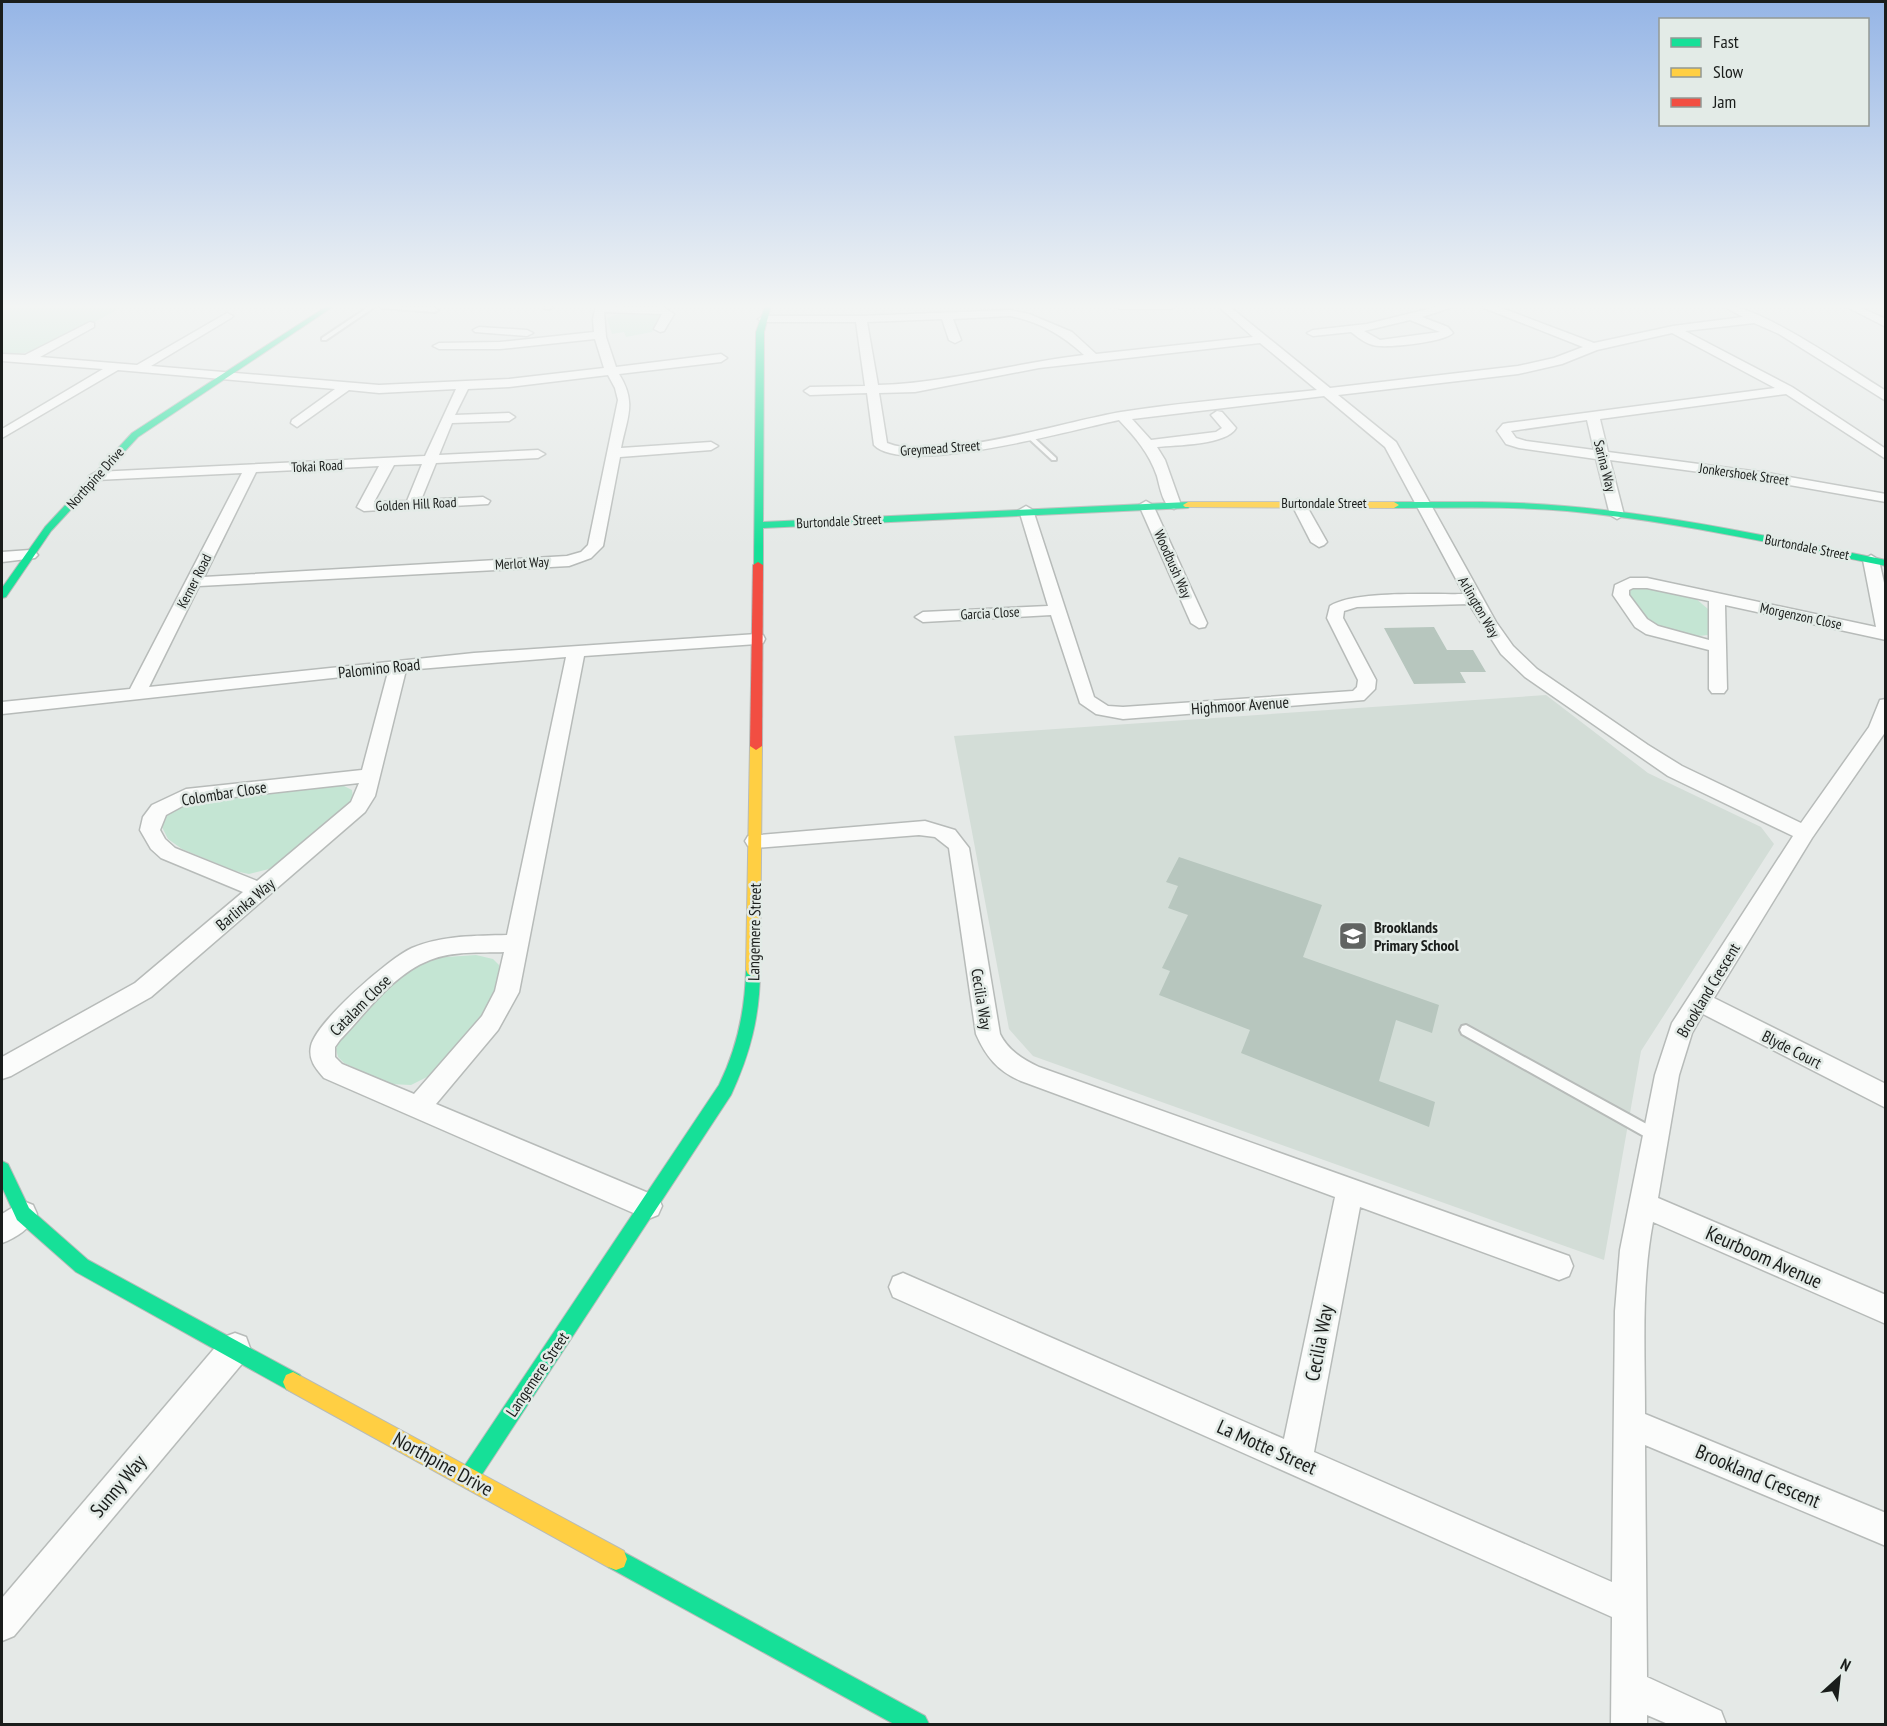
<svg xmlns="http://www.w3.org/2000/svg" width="1887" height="1726" viewBox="0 0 1887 1726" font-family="'PT Sans Narrow',sans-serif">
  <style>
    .built { fill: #d3ddd7 }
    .green { fill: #c4e5d3 }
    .building { fill: #b7c6be }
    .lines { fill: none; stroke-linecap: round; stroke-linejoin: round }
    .lane-casing { stroke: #b7bbb9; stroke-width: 4 }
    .street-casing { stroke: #b7bbb9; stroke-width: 3 }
    .fast-casing { stroke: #b7bbb9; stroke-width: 2 }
    .slow-casing { stroke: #b7bbb9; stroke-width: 2 }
    .jam-casing { stroke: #b7bbb9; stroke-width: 2 }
    .lane { fill: #fbfcfb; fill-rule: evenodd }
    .street { fill: #fbfcfb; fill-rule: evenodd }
    .fast { fill: #16e098; fill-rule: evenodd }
    .slow { fill: #ffcf43; fill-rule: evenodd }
    .jam { fill: #f24e42; fill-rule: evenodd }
    .labels { text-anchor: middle; stroke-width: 5; stroke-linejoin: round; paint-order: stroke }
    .far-street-label { font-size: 14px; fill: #1a1d1b; stroke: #e3ebe7 }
    .street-label { font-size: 16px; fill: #1a1d1b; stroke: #e3ebe7 }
    .poi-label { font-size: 16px; font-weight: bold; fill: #1a1d1b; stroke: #e3ebe7; text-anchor: start }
    .near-street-label { font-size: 20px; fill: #1a1d1b; stroke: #e3ebe7 }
  </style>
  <rect width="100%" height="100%" fill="#e5e9e7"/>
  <polygon class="built" points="1546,695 1648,773 1761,827 1774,844 1641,1051 1604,1260 1033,1056 1009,1029 954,736"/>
  <g class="green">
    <path d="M2,306H124C91,323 39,358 2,355Z"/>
    <polygon points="621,313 660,314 652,332 626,337 624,332 612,334 607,318"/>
    <polygon points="1642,587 1695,598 1708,609 1708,635 1689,637 1648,622 1628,594 1632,589"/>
    <polygon points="340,784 352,790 353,798 351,803 273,868 249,874 235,871 182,849 168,839 162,827 166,815 189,802"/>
    <polygon points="476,955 493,959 499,965 500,973 493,997 479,1021 433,1074 411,1085 390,1084 344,1063 338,1057 336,1049 342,1034 403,973 432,958"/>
  </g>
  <g class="building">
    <polygon points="1434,627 1447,650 1473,650 1486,672 1460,672 1466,683 1414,684 1384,628"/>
    <polygon points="1179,857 1322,905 1303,957 1439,1005 1432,1033 1396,1020 1379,1081 1435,1102 1429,1127 1241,1053 1250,1030 1159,995 1170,971 1162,968 1188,915 1168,908 1178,886 1166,882"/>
  </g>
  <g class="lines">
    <g class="lane-casing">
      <g id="lane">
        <polygon points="370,306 376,306 326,340 322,340 322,338"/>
        <polygon points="380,306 435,308 438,310 435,312 382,308"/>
        <polygon points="547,306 553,306 549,309 545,309"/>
        <polygon points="1026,434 1030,434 1056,458 1056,460 1052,460 1026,436"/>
        <polygon points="1466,1025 1661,1132 1662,1136 1661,1140 1656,1142 1651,1140 1462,1034 1460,1030 1462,1026"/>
      </g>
    </g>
    <g class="street-casing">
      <g id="street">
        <path d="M596,306L665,308L674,314L664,331L660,332L654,329L662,314L604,312L606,337L616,367L721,354L727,358L721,362L619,374C637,403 627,417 621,448L711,442L718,446L711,450L620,457L603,546L591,558L569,566L199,586L149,687L474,653L757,634L763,635L765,639L763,643L757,644L584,656L519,992L498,1030L436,1104L658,1197L662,1206L658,1215L648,1219L638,1215L324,1078C316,1069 308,1060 311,1046C316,1022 389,958 412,948C442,935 476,936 507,935L566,657L406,670L375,796L365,812L151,997L11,1076L2,1079V1057L135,983L243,892L161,858L151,849L140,830L143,817L152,805L186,789L362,770L388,672L2,714V702L130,689L242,473L96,480L89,476L96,472L425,456L456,389L379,393L349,390L297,427L291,423L292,420L335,389L118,370L2,438V429L103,369L2,361V354L25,355L90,322L94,323V327L40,357L137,365L227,313L233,316L231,318L151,366L379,385L509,379L604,368L595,339L500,349H439L433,346L439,343L500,342L594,332L593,319ZM608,375L615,388L618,400L588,545L581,552L567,556L204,577L256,472L379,466L357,507L364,511L488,504L490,501L483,497L421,500L436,463L538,458L545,454L538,450L439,455L452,423L509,421L515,417L509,413L455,415L468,389L509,387ZM422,464L407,501L374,502L394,465ZM359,783L351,802L257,881L175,848L165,839L160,830L166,815L190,802ZM504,952L495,991L482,1016L414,1094L342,1064L335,1057V1047L340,1040C366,1013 393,974 430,960C452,951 480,953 504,952Z"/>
        <polygon points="1115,306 1176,306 1171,309 1120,309"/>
        <path d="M1218,306H1229L1330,388L1518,366L1554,358L1583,347L1484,308L1483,306H1496L1594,343L1673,326L1743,317L1723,306C1755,302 1853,371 1886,391V401L1779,334L1754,323L1685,331L1792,387L1886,449V459L1786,394L1600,419L1608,452L1767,473L1886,494V502L1767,481L1610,460L1624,515L1617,519L1610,515L1596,459L1519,448L1506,444L1497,431L1503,424L1508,423L1775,388L1672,333L1597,350L1562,364L1518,374L1338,395L1396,442L1496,622L1513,646L1537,669L1648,745L1682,766L1801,823L1869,727L1880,700L1886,699V731L1812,838L1714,998L1886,1084V1108L1703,1014L1692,1033L1679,1075L1658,1198L1886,1295V1324L1653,1222C1641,1285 1645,1350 1645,1414L1886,1513V1546L1645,1445L1647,1677L1721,1711L1726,1724H1668L1647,1715V1724H1611L1612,1617L893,1297L889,1287L893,1277L903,1273L1284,1439L1335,1197L1021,1081C998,1071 986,1057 976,1034L949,848L935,837L919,835L755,848L748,846L745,841L748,836L925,821L955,830L969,848L1000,1034C1008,1050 1022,1059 1039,1067L1569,1256L1573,1266L1569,1276L1559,1280L1360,1207L1314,1452L1612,1582L1615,1311L1620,1250L1655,1075L1672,1023L1793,836L1668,776L1525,677L1501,654L1469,604L1357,607L1344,611L1343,618L1376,680L1375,689L1364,700L1123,719L1096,714L1080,703L1051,615L923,622L915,617L923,612L1048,606L1019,510L1026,506L1033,510L1094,697L1108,706L1123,707L1353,691L1357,687L1358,680L1327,618L1330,606C1355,590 1432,595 1464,594L1385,447L1324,396L1132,419L1151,440L1216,432L1222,428L1211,415L1217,411L1222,412L1236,428C1227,445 1176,445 1157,447L1165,460L1181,505L1174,509C1163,507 1160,487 1157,476C1149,453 1136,438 1119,420C1076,429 904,477 874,445L867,393L810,395L804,391L810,387L865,386L856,322H764L758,319L764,316H861L1010,310L1029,314L1072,332L1096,354L1253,337ZM1010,316C1040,322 1062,335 1084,355C1015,363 947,383 878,385L867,322L942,319L949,340L955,343L961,340L953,319ZM1260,343L1317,390C1252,397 1186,402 1121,412C1066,421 936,463 887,443L879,393L915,392L1039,368ZM1587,420L1594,450L1526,441L1516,438L1511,431Z"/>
        <path d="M1440,306H1456L1422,317L1448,327L1453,333C1444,342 1394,347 1380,346C1369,346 1360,339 1351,332L1313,336L1307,333L1313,330L1367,324ZM1410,320L1440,332L1380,340L1364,331Z"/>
        <polygon points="1845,306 1857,306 1886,319 1886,327"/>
        <polygon points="479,327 527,330 533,333 527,336 475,332 473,330"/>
        <polygon points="1298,499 1305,503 1327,542 1324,545 1319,547 1311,542 1291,503"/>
        <polygon points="1146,501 1153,505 1207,623 1205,627 1199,628 1191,623 1139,505"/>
        <polygon points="30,550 35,552 38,555 35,558 2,562 2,552"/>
        <path d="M1871,555L1879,560L1886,592V640L1725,605L1727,689L1724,693H1712L1709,689V650L1646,634L1635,627L1613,595L1615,585L1630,578H1647L1876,627L1863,560ZM1633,588H1647L1709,601V640L1658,626L1647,619L1629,595V590Z"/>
        <path d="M23,1201L33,1205L37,1214C31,1228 16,1238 2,1243V1214Z"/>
        <polygon points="235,1333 246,1337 250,1348 246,1359 14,1636 2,1641 2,1598 224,1337"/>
      </g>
    </g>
    <g class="fast-casing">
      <g id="fast">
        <polygon points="327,306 334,306 138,437 51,531 6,597 2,598 2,588 45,527 132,433"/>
        <polygon points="765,306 771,306 764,332 763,522 1188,502 1193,505 1188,508 763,528 763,565 758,568 754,567 756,332"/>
        <path d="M1481,502C1618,503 1752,533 1886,560V566C1780,545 1674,521 1567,511C1510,506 1452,508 1394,508L1389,505L1394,502Z"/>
        <path d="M753,964L758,966L760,970C760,1016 750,1054 731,1095L475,1485L468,1488L461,1485L458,1478L461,1471L719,1085C737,1048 745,1012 746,970L748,966Z"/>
        <polygon points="2,1161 8,1164 29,1208 88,1260 300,1375 303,1382 300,1389 293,1392 286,1389 76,1272 17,1220 2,1187"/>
        <polygon points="616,1548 925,1716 929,1724 894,1724 608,1567 605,1559 608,1551"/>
      </g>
    </g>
    <g class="slow-casing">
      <g id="slow">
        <polygon points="1188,502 1394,502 1399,505 1394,508 1185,507 1183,505"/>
        <polygon points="756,742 762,746 760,970 758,974 753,976 748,974 746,970 750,746"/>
        <polygon points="293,1372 624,1551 627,1559 624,1567 616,1570 608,1567 286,1389 283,1382 286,1375"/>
      </g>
    </g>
    <g class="jam-casing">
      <polygon id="jam" points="758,562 763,565 762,746 756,750 750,746 753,565"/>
    </g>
    <use href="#lane" class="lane"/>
    <use href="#street" class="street"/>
    <use href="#fast" class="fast"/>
    <use href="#slow" class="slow"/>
    <use href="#jam" class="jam"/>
  </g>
  <linearGradient id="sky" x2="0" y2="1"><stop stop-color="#95b5e6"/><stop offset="0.56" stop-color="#f3f5f4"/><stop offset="1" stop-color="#f3f5f4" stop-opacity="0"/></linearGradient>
  <rect width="1887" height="547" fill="url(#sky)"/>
  <defs>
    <g id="school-square" transform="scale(1.5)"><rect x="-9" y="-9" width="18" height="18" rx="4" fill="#616462" stroke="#e3ebe7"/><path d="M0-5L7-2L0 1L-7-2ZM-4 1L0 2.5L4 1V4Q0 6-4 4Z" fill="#fff"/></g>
  </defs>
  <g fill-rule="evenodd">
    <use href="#school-square" x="1353" y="936"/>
  </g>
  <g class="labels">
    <g class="far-street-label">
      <text transform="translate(940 448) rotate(-4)" y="5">Greymead Street</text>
      <text transform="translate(317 466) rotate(-3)" y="5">Tokai Road</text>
      <text transform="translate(1605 466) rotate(76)" y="5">Sarina Way</text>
      <text transform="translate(1744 474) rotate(8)" y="5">Jonkershoek Street</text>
      <text transform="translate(95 478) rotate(-48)" y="5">Northpine Drive</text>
      <text x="1324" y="508">Burtondale Street</text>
      <text transform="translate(416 504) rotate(-3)" y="5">Golden Hill Road</text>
      <text transform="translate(839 521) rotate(-3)" y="5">Burtondale Street</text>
      <text transform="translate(1807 547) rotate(11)" y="5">Burtondale Street</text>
      <text transform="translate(522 563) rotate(-3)" y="5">Merlot Way</text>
      <text transform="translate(1173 564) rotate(66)" y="5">Woodbush Way</text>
      <text transform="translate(194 581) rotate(-63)" y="5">Kerner Road</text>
      <text transform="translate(1479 607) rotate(60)" y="5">Arlington Way</text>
      <text transform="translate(990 613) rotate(-3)" y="5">Garcia Close</text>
      <text transform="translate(1801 616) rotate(12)" y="5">Morgenzon Close</text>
    </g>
    <g class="street-label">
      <text transform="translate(379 668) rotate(-6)" y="6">Palomino Road</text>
      <text transform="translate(1240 705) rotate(-4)" y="6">Highmoor Avenue</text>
      <text transform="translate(224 793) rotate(-9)" y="6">Colombar Close</text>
      <text transform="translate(245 904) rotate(-40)" y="6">Barlinka Way</text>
      <text transform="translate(754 932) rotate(-89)" y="6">Langemere Street</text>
      <text transform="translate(1708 990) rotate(-59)" y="6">Brookland Crescent</text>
      <text transform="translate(982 999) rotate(81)" y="6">Cecilia Way</text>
      <text transform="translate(360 1005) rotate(-45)" y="6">Catalam Close</text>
      <text transform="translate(1792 1049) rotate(27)" y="6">Blyde Court</text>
      <text transform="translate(537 1374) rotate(-56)" y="6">Langemere Street</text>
    </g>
    <g class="poi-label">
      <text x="1374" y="933">Brooklands<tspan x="1374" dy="18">Primary School</tspan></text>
    </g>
    <g class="near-street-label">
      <text transform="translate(1764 1257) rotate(24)" y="7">Keurboom Avenue</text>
      <text transform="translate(1319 1343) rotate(-79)" y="7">Cecilia Way</text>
      <text transform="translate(1267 1447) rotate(24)" y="7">La Motte Street</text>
      <text transform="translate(443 1464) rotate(29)" y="7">Northpine Drive</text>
      <text transform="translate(1758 1476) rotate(23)" y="7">Brookland Crescent</text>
      <text transform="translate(118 1486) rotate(-50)" y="7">Sunny Way</text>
    </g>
  </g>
  <rect width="1887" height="1726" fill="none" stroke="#1a1d1b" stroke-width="6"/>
  <rect x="1659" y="18" width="210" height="108" fill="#e3ebe7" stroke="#939995" stroke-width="1.5"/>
  <rect x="1671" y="38" width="30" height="9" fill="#16e098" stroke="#939995" stroke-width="1.5"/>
  <text x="1713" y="48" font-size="18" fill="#1a1d1b">Fast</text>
  <rect x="1671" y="68" width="30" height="9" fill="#ffcf43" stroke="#939995" stroke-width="1.5"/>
  <text x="1713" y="78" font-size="18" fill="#1a1d1b">Slow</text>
  <rect x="1671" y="98" width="30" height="9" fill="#f24e42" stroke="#939995" stroke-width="1.5"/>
  <text x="1713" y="108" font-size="18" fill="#1a1d1b">Jam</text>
  <g transform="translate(1839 1678) rotate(27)" stroke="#e3ebe7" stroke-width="4.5" paint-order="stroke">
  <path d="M0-4.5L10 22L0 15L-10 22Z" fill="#1a1d1b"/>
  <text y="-9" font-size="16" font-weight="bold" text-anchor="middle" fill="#1a1d1b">N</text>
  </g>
</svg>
